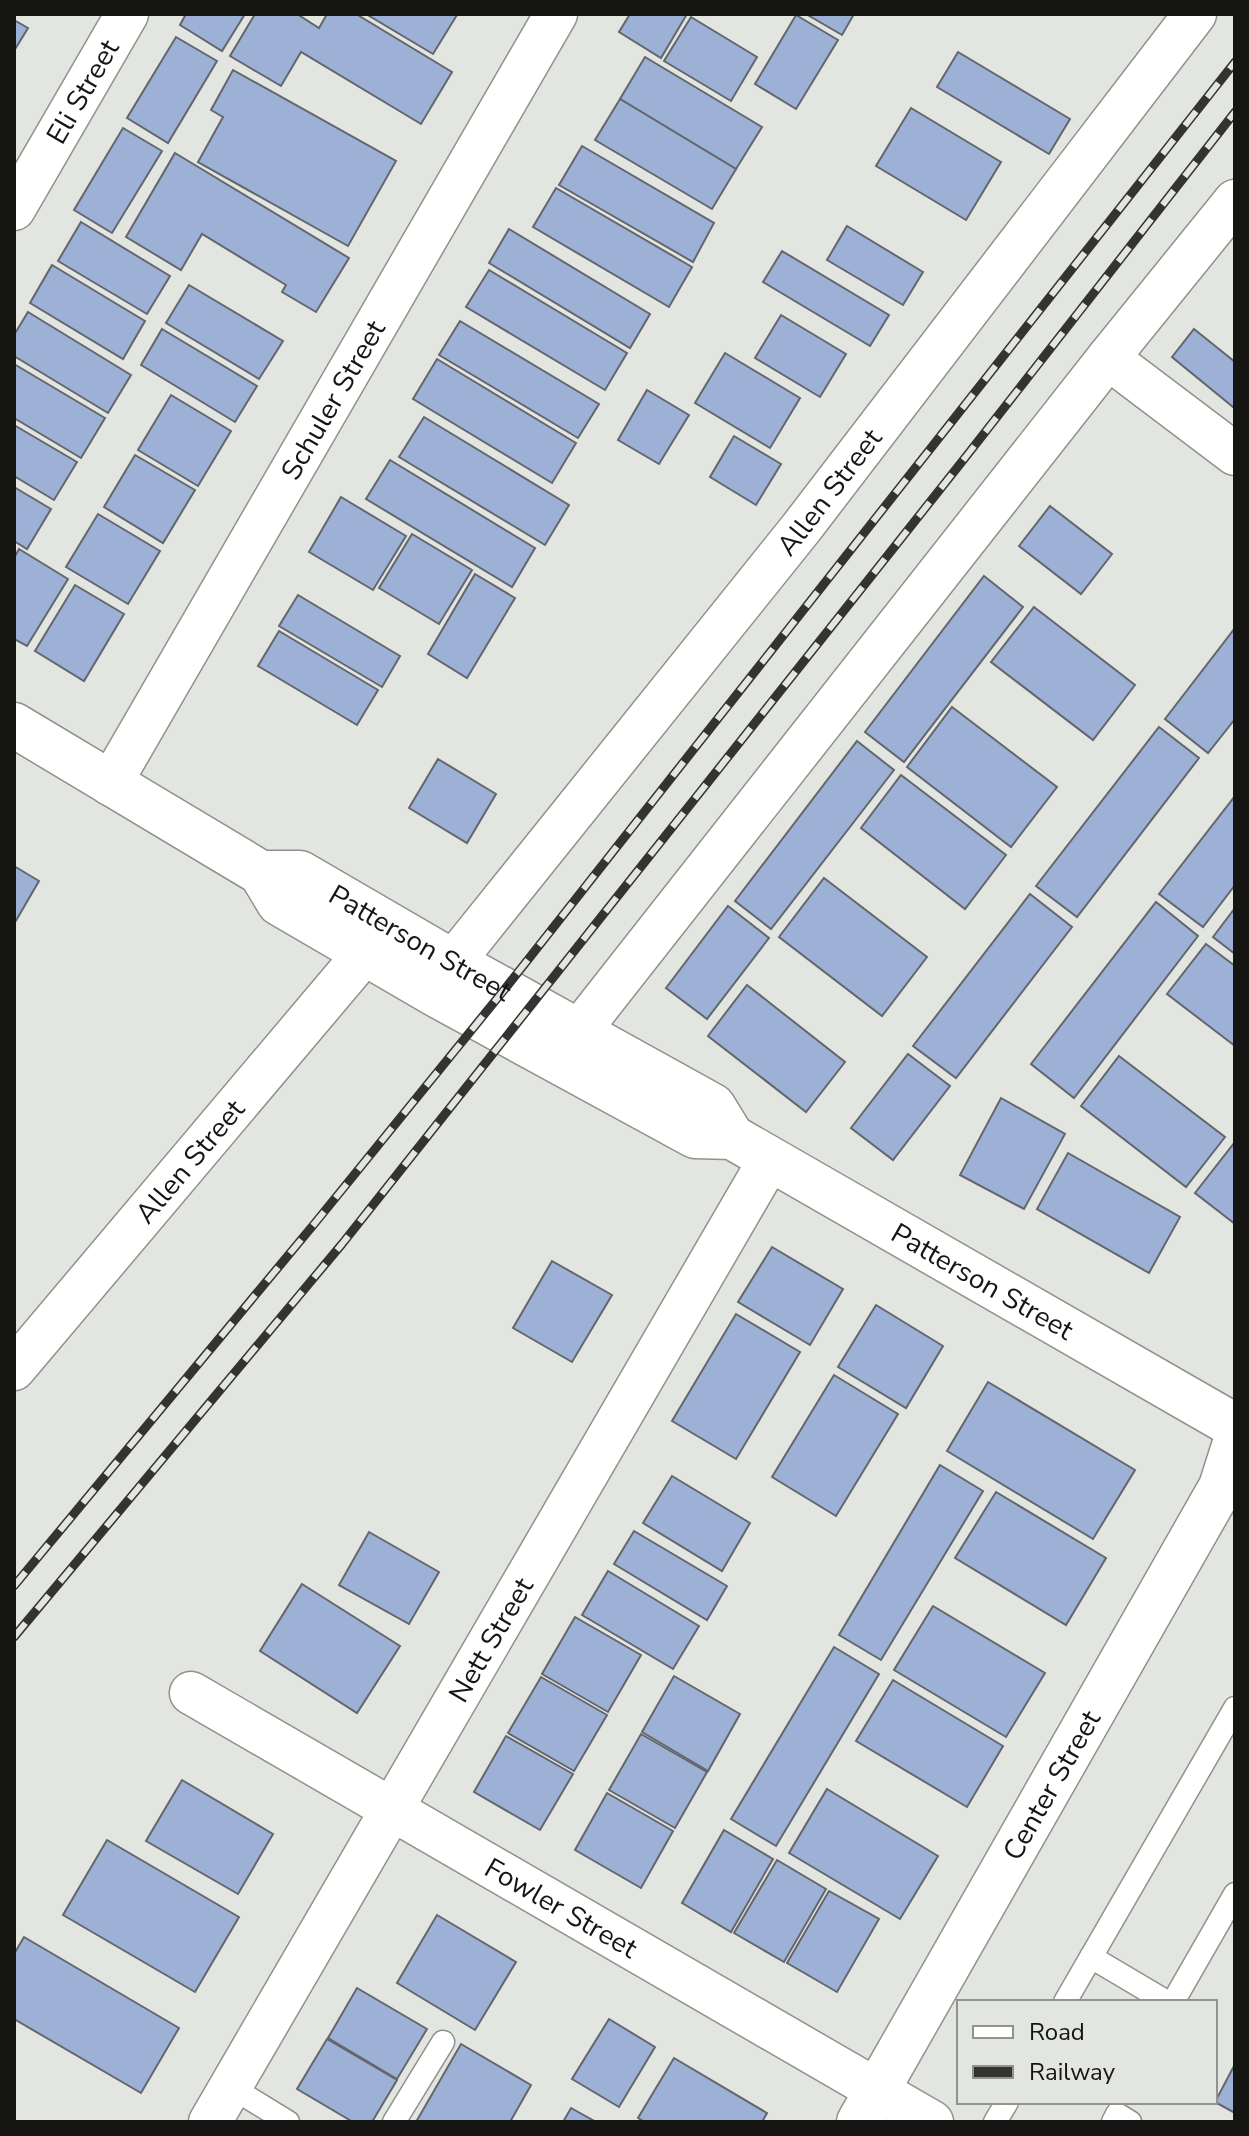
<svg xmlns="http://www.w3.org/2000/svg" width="1249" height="2136" viewBox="0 0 1249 2136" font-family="'Nunito Sans',sans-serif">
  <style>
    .building { fill: #9db1d6; stroke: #63666c; stroke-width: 2 }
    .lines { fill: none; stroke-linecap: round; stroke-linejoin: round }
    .service-casing { stroke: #8f928b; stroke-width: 25 }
    .minor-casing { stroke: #8f928b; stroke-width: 45 }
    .tertiary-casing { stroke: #8f928b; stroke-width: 47 }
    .service { stroke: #fff; stroke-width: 22 }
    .minor { stroke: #fff; stroke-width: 42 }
    .tertiary { stroke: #fff; stroke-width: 44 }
    .rail-casing { stroke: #333431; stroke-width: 9 }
    .rail { stroke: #e3e6e0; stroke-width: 6; stroke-dasharray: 18; stroke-linecap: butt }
    .labels { text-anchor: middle; stroke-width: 8; stroke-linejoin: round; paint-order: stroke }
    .street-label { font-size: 28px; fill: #151614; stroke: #e3e6e0 }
  </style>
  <rect width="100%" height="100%" fill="#e3e6e0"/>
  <g class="building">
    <polygon points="186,14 245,14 222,51 180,25"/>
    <polygon points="255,14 297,14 319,28 327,14 356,14 452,72 421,124 301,52 281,86 230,56"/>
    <polygon points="366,14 456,14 457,15 433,54"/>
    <polygon points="630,14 687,14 661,58 619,32"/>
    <polygon points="806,14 854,14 842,35"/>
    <polygon points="796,15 838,40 796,109 755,84"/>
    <polygon points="691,17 757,57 731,101 664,61"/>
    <polygon points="14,20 28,28 14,51"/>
    <polygon points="176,37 217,61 168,143 127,118"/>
    <polygon points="958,52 1070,119 1049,154 937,87"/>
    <polygon points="645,57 762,127 736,169 620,99"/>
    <polygon points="233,70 396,161 348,246 198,162 223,117 211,110"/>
    <polygon points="620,99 736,169 712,209 595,140"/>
    <polygon points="911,108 1001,162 966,220 876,166"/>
    <polygon points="123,128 162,151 112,233 74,210"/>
    <polygon points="582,146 714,223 693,262 559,185"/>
    <polygon points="175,153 349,258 316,312 282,292 286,285 202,234 181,270 126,237"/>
    <polygon points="556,188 692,267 669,307 533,227"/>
    <polygon points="81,222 170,276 147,314 58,261"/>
    <polygon points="847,226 923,272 903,305 827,260"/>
    <polygon points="509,229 650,314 630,348 489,263"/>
    <polygon points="782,251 889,315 870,346 763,282"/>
    <polygon points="52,265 145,321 123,359 30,303"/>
    <polygon points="489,270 627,353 605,390 466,307"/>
    <polygon points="189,285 283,341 259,379 166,323"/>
    <polygon points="28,312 131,375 108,413 14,356 14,335"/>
    <polygon points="781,315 846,354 820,397 755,358"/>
    <polygon points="460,321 599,404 578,438 439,355"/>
    <polygon points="162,329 257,386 235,422 141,365"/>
    <polygon points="1194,329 1235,362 1235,404 1233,407 1172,357"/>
    <polygon points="725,353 800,398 770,448 695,403"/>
    <polygon points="437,359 576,443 552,483 413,399"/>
    <polygon points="14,364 105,418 81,458 14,418"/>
    <polygon points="647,390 689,415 659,464 618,440"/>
    <polygon points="171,395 231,431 198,486 138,450"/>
    <polygon points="424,417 569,505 545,545 399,457"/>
    <polygon points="14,425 77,462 54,500 14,476"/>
    <polygon points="734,436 781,464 756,505 710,477"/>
    <polygon points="135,455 195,490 163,543 104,507"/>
    <polygon points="390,460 535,548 512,587 366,499"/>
    <polygon points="14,487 51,509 27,549 14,541"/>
    <polygon points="341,497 406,536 373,590 309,552"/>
    <polygon points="1050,506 1112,554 1081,594 1019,546"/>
    <polygon points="98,514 160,551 128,604 66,567"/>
    <polygon points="412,534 472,570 439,624 379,588"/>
    <polygon points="19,549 68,579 27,646 14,639 14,558"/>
    <polygon points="475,574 515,598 467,678 428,654"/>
    <polygon points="984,576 1023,607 904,762 865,732"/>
    <polygon points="75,585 124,614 84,681 35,651"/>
    <polygon points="298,595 400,656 382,687 279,626"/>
    <polygon points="1034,607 1135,685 1093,740 991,662"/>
    <polygon points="1235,628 1235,719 1208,753 1165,719"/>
    <polygon points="279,631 378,690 357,725 258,666"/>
    <polygon points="952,707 1057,787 1011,847 907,767"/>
    <polygon points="1159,727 1199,758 1077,917 1036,886"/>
    <polygon points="857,741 894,770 771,929 735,901"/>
    <polygon points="438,759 496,794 467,843 409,808"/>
    <polygon points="901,775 1006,855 965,909 861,828"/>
    <polygon points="1235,796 1235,885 1203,927 1159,894"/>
    <polygon points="14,866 39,881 14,924"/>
    <polygon points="824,878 927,957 882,1016 779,937"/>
    <polygon points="1030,894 1072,927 956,1078 913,1046"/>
    <polygon points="1156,902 1198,936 1074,1098 1031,1064"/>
    <polygon points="728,906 769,938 707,1019 666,988"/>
    <polygon points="1235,908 1235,954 1213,937"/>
    <polygon points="1206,944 1235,966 1235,1046 1167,994"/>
    <polygon points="747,985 845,1062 806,1112 708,1036"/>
    <polygon points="908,1054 950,1086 893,1160 851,1128"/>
    <polygon points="1119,1056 1225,1137 1186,1187 1081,1106"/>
    <polygon points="1001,1098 1065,1134 1024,1209 960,1175"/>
    <polygon points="1235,1142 1235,1224 1195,1193"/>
    <polygon points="1068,1153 1180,1217 1149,1273 1037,1209"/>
    <polygon points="772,1247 843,1289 810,1345 738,1302"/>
    <polygon points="552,1261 612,1295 572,1362 513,1328"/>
    <polygon points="876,1305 943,1346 906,1408 838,1367"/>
    <polygon points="736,1314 800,1352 736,1459 672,1421"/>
    <polygon points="834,1375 898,1414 836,1516 772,1477"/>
    <polygon points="988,1382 1135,1470 1093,1539 947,1451"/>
    <polygon points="940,1465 983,1491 881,1660 839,1635"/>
    <polygon points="672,1476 750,1523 722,1571 643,1523"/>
    <polygon points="996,1492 1106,1558 1066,1625 955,1558"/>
    <polygon points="634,1531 727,1586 707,1620 614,1564"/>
    <polygon points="369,1532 439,1572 409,1624 339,1585"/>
    <polygon points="608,1571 699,1626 673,1669 582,1615"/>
    <polygon points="302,1584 400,1646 357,1713 260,1651"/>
    <polygon points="933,1606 1045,1673 1006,1737 894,1670"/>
    <polygon points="575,1617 641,1655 608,1712 542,1674"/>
    <polygon points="834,1647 879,1674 776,1846 731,1819"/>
    <polygon points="674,1676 740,1714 708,1771 642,1732"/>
    <polygon points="541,1677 607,1715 574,1771 508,1733"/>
    <polygon points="893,1680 1003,1746 967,1807 856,1741"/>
    <polygon points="641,1734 707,1772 675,1828 609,1790"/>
    <polygon points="506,1736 573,1774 540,1830 474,1792"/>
    <polygon points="182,1780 273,1834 238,1894 146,1841"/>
    <polygon points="827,1789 938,1856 900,1919 789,1853"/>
    <polygon points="607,1793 673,1831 641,1888 575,1850"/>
    <polygon points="724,1830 773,1859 731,1932 682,1903"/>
    <polygon points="107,1840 239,1917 195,1992 63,1915"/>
    <polygon points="777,1860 826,1889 784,1962 734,1933"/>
    <polygon points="829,1891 879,1919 837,1992 787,1963"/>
    <polygon points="437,1915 516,1962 475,2030 397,1983"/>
    <polygon points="24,1937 179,2028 141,2093 14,2019 14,1954"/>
    <polygon points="357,1988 427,2029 397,2079 328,2038"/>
    <polygon points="609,2019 655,2047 619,2107 572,2079"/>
    <polygon points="327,2039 397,2080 372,2122 353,2122 297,2089"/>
    <polygon points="461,2044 531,2085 510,2122 416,2122"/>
    <polygon points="674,2058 767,2113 762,2122 645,2122 638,2118"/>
    <polygon points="1235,2064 1235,2113 1215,2102"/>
    <polygon points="571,2108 596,2122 563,2122"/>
  </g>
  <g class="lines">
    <g class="service-casing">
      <g id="service">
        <polyline points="1091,1957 1167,2002"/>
        <polyline points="1065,2002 1235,1708"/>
        <polyline points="1173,2002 1235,1894"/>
        <polyline points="231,2087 288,2122"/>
        <polyline points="394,2122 443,2042"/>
        <polyline points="995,2122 1007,2102"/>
        <polyline points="1113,2122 1117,2114 1130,2122"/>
      </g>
    </g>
    <g class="minor-casing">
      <g id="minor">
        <path id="s1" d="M14,209L127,14"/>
        <polyline points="1108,358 1235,454"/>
        <path id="s2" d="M110,784L556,14"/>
        <path id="s3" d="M453,962L802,527L1195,14"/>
        <polyline points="579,1031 1108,358 1235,201"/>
        <path id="s4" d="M14,1369L365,953"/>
        <path id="s5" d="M191,1693L932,2122"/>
        <path id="s6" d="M210,2122L770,1159"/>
      </g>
    </g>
    <g class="tertiary-casing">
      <g id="tertiary">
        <path id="s7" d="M14,725L261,873H300L453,962L713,1106L732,1137"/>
        <path id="s8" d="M261,873L279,903L435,994L695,1136L732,1137L1235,1426"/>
        <path id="s9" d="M859,2122L1221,1487L1235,1443"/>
      </g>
    </g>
    <use href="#service" class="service"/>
    <use href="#minor" class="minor"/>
    <use href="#tertiary" class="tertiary"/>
    <g class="rail-casing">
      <g id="rail">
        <polyline points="14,1586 315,1223 504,990 1235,62"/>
        <polyline points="14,1637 342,1244 968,454 1235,112"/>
      </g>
    </g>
    <use href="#rail" class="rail"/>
  </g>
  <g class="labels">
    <g class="street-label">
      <text dy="10" stroke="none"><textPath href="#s1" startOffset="136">Eli Street</textPath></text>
      <text dy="10" stroke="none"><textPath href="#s2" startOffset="444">Schuler Street</textPath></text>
      <text dy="10" stroke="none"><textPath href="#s3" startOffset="602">Allen Street</textPath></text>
      <text dy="10" stroke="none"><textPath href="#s7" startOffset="466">Patterson Street</textPath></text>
      <text dy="10" stroke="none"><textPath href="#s4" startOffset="272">Allen Street</textPath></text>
      <text dy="10" stroke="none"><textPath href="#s8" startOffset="838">Patterson Street</textPath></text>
      <text dy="10" stroke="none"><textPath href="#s6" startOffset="558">Nett Street</textPath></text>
      <text dy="10" stroke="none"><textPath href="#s9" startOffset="388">Center Street</textPath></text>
      <text dy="10" stroke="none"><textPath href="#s5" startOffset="428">Fowler Street</textPath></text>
    </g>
  </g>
  <rect width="1249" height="2136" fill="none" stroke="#151614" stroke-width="32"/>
  <rect x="957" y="2000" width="260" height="104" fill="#e3e6e0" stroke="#91938e" stroke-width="2"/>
  <rect x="973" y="2026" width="40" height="12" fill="#ffffff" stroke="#91938e" stroke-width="2"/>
  <text x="1029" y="2040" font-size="24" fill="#151614">Road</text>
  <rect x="973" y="2066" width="40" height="12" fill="#333431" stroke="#91938e" stroke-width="2"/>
  <text x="1029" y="2080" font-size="24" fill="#151614">Railway</text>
</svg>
